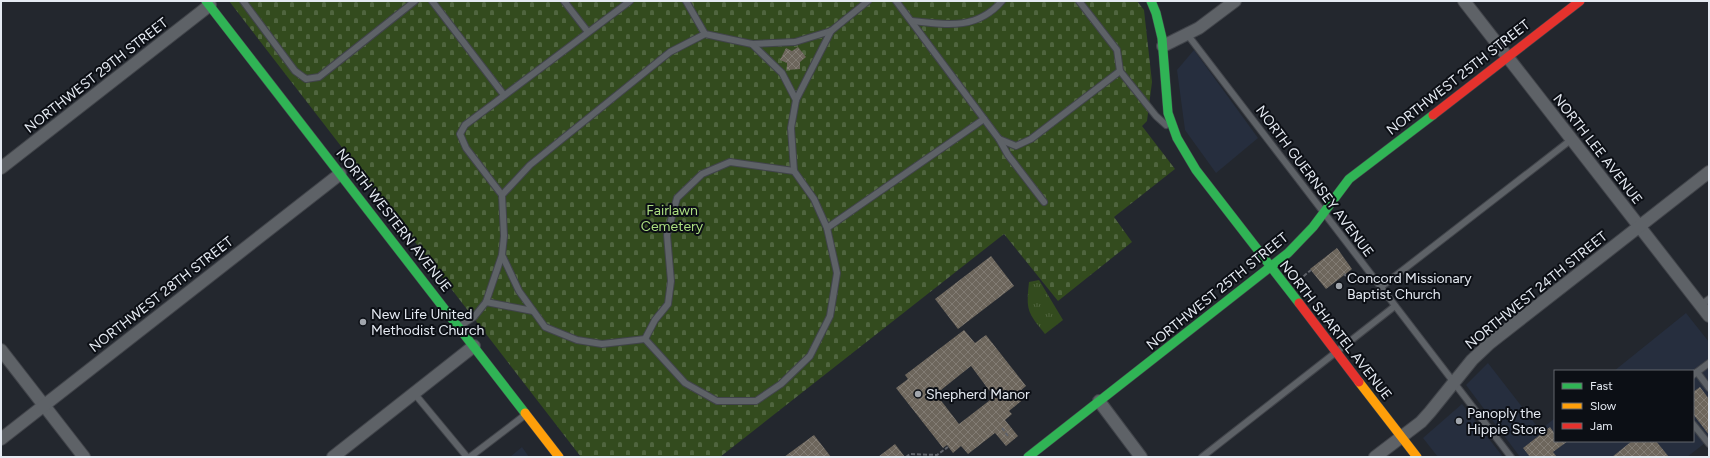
<svg xmlns="http://www.w3.org/2000/svg" width="1710" height="458" viewBox="0 0 1710 458" font-family="Figtree,sans-serif">
  <style>
    .built { fill: #262e3e }
    .cemetery { fill: url(#cemetery-stones) }
    .park { fill: url(#park-tufts) }
    .building { fill: url(#building-cross-hatch); fill-rule: evenodd }
    .lines { fill: none; stroke-linecap: round; stroke-linejoin: round }
    .lane-casing { stroke: #41444a; stroke-width: 8 }
    .street-casing { stroke: #41444a; stroke-width: 14 }
    .fast-casing { stroke: #41444a; stroke-width: 10 }
    .slow-casing { stroke: #41444a; stroke-width: 10 }
    .jam-casing { stroke: #41444a; stroke-width: 10 }
    .path { stroke: #60636a; stroke-width: 2; stroke-dasharray: 4 2; stroke-linecap: butt }
    .lane { stroke: #5e6267; stroke-width: 6 }
    .street { stroke: #5e6267; stroke-width: 12 }
    .fast { stroke: #30b455; stroke-width: 9 }
    .slow { stroke: #ff9f0a; stroke-width: 9 }
    .jam { stroke: #e5322d; stroke-width: 9 }
    .poi-dot { fill: #a1a6ad; stroke: #0c0f15; stroke-width: 1.5 }
    .labels { text-anchor: middle; stroke-width: 4; stroke-linejoin: round; paint-order: stroke }
    .street-label { font-size: 14px; fill: #e5eaf2; stroke: #0c0f15 }
    .park-label { font-size: 14px; fill: #acde81; stroke: #0c0f15 }
    .poi-label { font-size: 14px; fill: #e5eaf2; stroke: #0c0f15; text-anchor: start }
  </style>
  <defs>
    <pattern id="cemetery-stones" width="16" height="16" patternUnits="userSpaceOnUse"><rect width="16" height="16" fill="#334b1e"/><path d="M2 7V4a2 2 0 0 1 4 0v3zM10 15v-3a2 2 0 0 1 4 0v3z" fill="#50653f"/></pattern>
    <pattern id="park-tufts" width="24" height="20" patternUnits="userSpaceOnUse"><rect width="24" height="20" fill="#334b1e"/><path d="M3 7l-1-3M5 7V3M7 7l1-3M15 17l-1-3M17 17v-4M19 17l1-3" fill="none" stroke="#50653f"/></pattern>
    <pattern id="building-cross-hatch" width="8" height="8" patternUnits="userSpaceOnUse"><rect width="8" height="8" fill="#6d665c"/><path d="M0 0l8 8M0 8l8-8" fill="none" stroke="#827c74"/></pattern>
  </defs>
  <rect width="100%" height="100%" fill="#23272e"/>
  <g class="built">
    <polygon points="1194,50 1258,138 1216,173 1185,130 1177,70"/>
    <polygon points="1686,313 1709,342 1709,440 1687,457 1520,457 1466,385 1488,363 1540,430 1555,418 1555,441 1693,441 1693,371 1614,371"/>
    <polygon points="1462,404 1503,457 1438,457 1423,438"/>
    <polygon points="522,447 529,457 510,457"/>
  </g>
  <polygon class="cemetery" points="229,1 1137,1 1144,10 1152,82 1147,121 1142,126 1175,169 1114,217 1132,242 1058,301 1004,234 720,457 581,457"/>
  <path class="park" d="M1039,280L1063,320L1045,334C1027,312 1026,310 1029,282Z"/>
  <g class="building">
    <polygon points="798,47 806,57 800,62 800,69 787,70 787,63 780,60 786,48 792,51"/>
    <polygon points="1337,248 1352,269 1326,289 1310,269"/>
    <polygon points="991,256 1014,286 958,329 935,299"/>
    <path d="M964,330L975,343L986,335L1026,386L1020,391L1025,398L1009,411L1012,414L1005,420L1018,436L1006,446L995,433L968,454L961,446L953,453L947,445L943,448L896,388L908,379L905,375ZM971,366L994,397L959,424L936,394Z"/>
    <polygon points="1700,387 1709,399 1709,435 1693,414 1693,392"/>
    <polygon points="1550,427 1555,434 1555,441 1568,441 1553,452 1557,457 1530,457 1523,448"/>
    <polygon points="814,435 831,457 784,457"/>
    <polygon points="1632,441 1656,441 1669,457 1612,457"/>
    <polygon points="895,444 905,457 878,457"/>
  </g>
  <g class="lines">
    <g class="lane-casing">
      <g id="lane">
        <polyline points="243,1 295,71 306,79 319,77 415,1"/>
        <polyline points="432,1 504,95"/>
        <polyline points="564,1 588,32"/>
        <polyline points="686,1 705,34 752,44 795,42 831,31 868,1"/>
        <polyline points="896,1 999,139 1016,146 1031,139 1120,71"/>
        <polyline points="1079,1 1117,50 1120,71 1156,116 1166,125"/>
        <path d="M912,21C947,25 977,30 1002,1"/>
        <polyline points="1187,34 1511,457"/>
        <polyline points="752,44 782,73 796,100"/>
        <polyline points="999,139 1008,155 1044,202"/>
        <polyline points="502,195 466,148 460,134 465,125 630,1"/>
        <polyline points="827,228 984,119"/>
        <polyline points="1381,287 1572,139"/>
        <polyline points="486,302 502,255"/>
        <polyline points="1701,305 1709,299"/>
        <polyline points="460,326 474,317 486,302 533,311"/>
        <polyline points="645,339 685,383 717,401 756,401 781,384 810,356 830,316 837,273 827,228 814,199 794,171 791,128 796,100 831,31"/>
        <polyline points="645,339 602,344 577,340 545,327 519,291 502,255 504,236 502,195 530,165 670,52 705,34"/>
        <polyline points="645,339 655,320 668,304 671,281 667,235 677,198 702,174 730,162 794,171"/>
        <polyline points="1697,372 1709,363"/>
        <polyline points="1693,375 1697,372 1709,388"/>
        <polyline points="414,393 467,457"/>
        <polyline points="1693,424 1709,444"/>
        <polyline points="470,457 525,415"/>
        <polyline points="1202,457 1395,306"/>
      </g>
    </g>
    <g class="street-casing">
      <g id="street">
        <polyline points="1464,1 1709,316"/>
        <polyline points="1163,46 1199,28 1235,1"/>
        <polyline points="1,168 210,5"/>
        <polyline points="1,350 84,457"/>
        <polyline points="1099,401 1141,457"/>
        <polyline points="1,439 340,174"/>
        <polyline points="333,457 474,346"/>
        <polyline points="1375,457 1421,422 1430,412 1472,360 1490,343 1709,172"/>
      </g>
    </g>
    <g class="fast-casing">
      <g id="fast">
        <polyline points="206,1 525,413"/>
        <polyline points="1151,1 1156,13 1162,38 1168,113 1177,138 1196,170 1299,303"/>
        <polyline points="1028,457 1288,253 1313,227 1349,179 1433,115"/>
      </g>
    </g>
    <g class="slow-casing">
      <g id="slow">
        <polyline points="1359,382 1417,457"/>
        <polyline points="525,413 559,457"/>
      </g>
    </g>
    <g class="jam-casing">
      <g id="jam">
        <polyline points="1433,115 1580,1"/>
        <polyline points="1299,303 1359,382"/>
      </g>
    </g>
    <g class="path">
      <polyline points="1344,274 1346,276"/>
      <polyline points="1299,280 1311,270"/>
      <polyline points="1002,428 1008,436"/>
      <polyline points="906,457 910,454 937,455 948,447"/>
    </g>
    <use href="#lane" class="lane"/>
    <use href="#street" class="street"/>
    <use href="#fast" class="fast"/>
    <use href="#slow" class="slow"/>
    <use href="#jam" class="jam"/>
  </g>
  <g class="poi-dot">
    <circle cx="1339" cy="286" r="4"/>
    <circle cx="363" cy="322" r="4"/>
    <circle cx="918" cy="394" r="4"/>
    <circle cx="1459" cy="421" r="4"/>
  </g>
  <g class="labels">
    <g class="street-label">
      <text transform="translate(96 75) rotate(-38)" y="5">NORTHWEST 29TH STREET</text>
      <text transform="translate(1458 77) rotate(-38)" y="5">NORTHWEST 25TH STREET</text>
      <text transform="translate(1598 149) rotate(52)" y="5">NORTH LEE AVENUE</text>
      <text transform="translate(1315 181) rotate(53)" y="5">NORTH GUERNSEY AVENUE</text>
      <text transform="translate(394 220) rotate(52)" y="5">NORTH WESTERN AVENUE</text>
      <text transform="translate(1536 290) rotate(-39)" y="5">NORTHWEST 24TH STREET</text>
      <text transform="translate(1217 291) rotate(-39)" y="5">NORTHWEST 25TH STREET</text>
      <text transform="translate(161 294) rotate(-38)" y="5">NORTHWEST 28TH STREET</text>
      <text transform="translate(1336 330) rotate(52)" y="5">NORTH SHARTEL AVENUE</text>
    </g>
    <g class="park-label">
      <text x="672" y="215">Fairlawn<tspan x="672" dy="16">Cemetery</tspan></text>
    </g>
    <g class="poi-label">
      <text x="1347" y="283">Concord Missionary<tspan x="1347" dy="16">Baptist Church</tspan></text>
      <text x="371" y="319">New Life United<tspan x="371" dy="16">Methodist Church</tspan></text>
      <text x="926" y="399">Shepherd Manor</text>
      <text x="1467" y="418">Panoply the<tspan x="1467" dy="16">Hippie Store</tspan></text>
    </g>
  </g>
  <rect width="1710" height="458" fill="none" stroke="#e5eaf2" stroke-width="4"/>
  <rect x="1554" y="370" width="140" height="72" fill="#0c0f15" stroke="#63676d"/>
  <rect x="1562" y="383" width="20" height="6" fill="#30b455" stroke="#63676d"/>
  <text x="1590" y="390" font-size="12" fill="#e5eaf2">Fast</text>
  <rect x="1562" y="403" width="20" height="6" fill="#ff9f0a" stroke="#63676d"/>
  <text x="1590" y="410" font-size="12" fill="#e5eaf2">Slow</text>
  <rect x="1562" y="423" width="20" height="6" fill="#e5322d" stroke="#63676d"/>
  <text x="1590" y="430" font-size="12" fill="#e5eaf2">Jam</text>
</svg>
